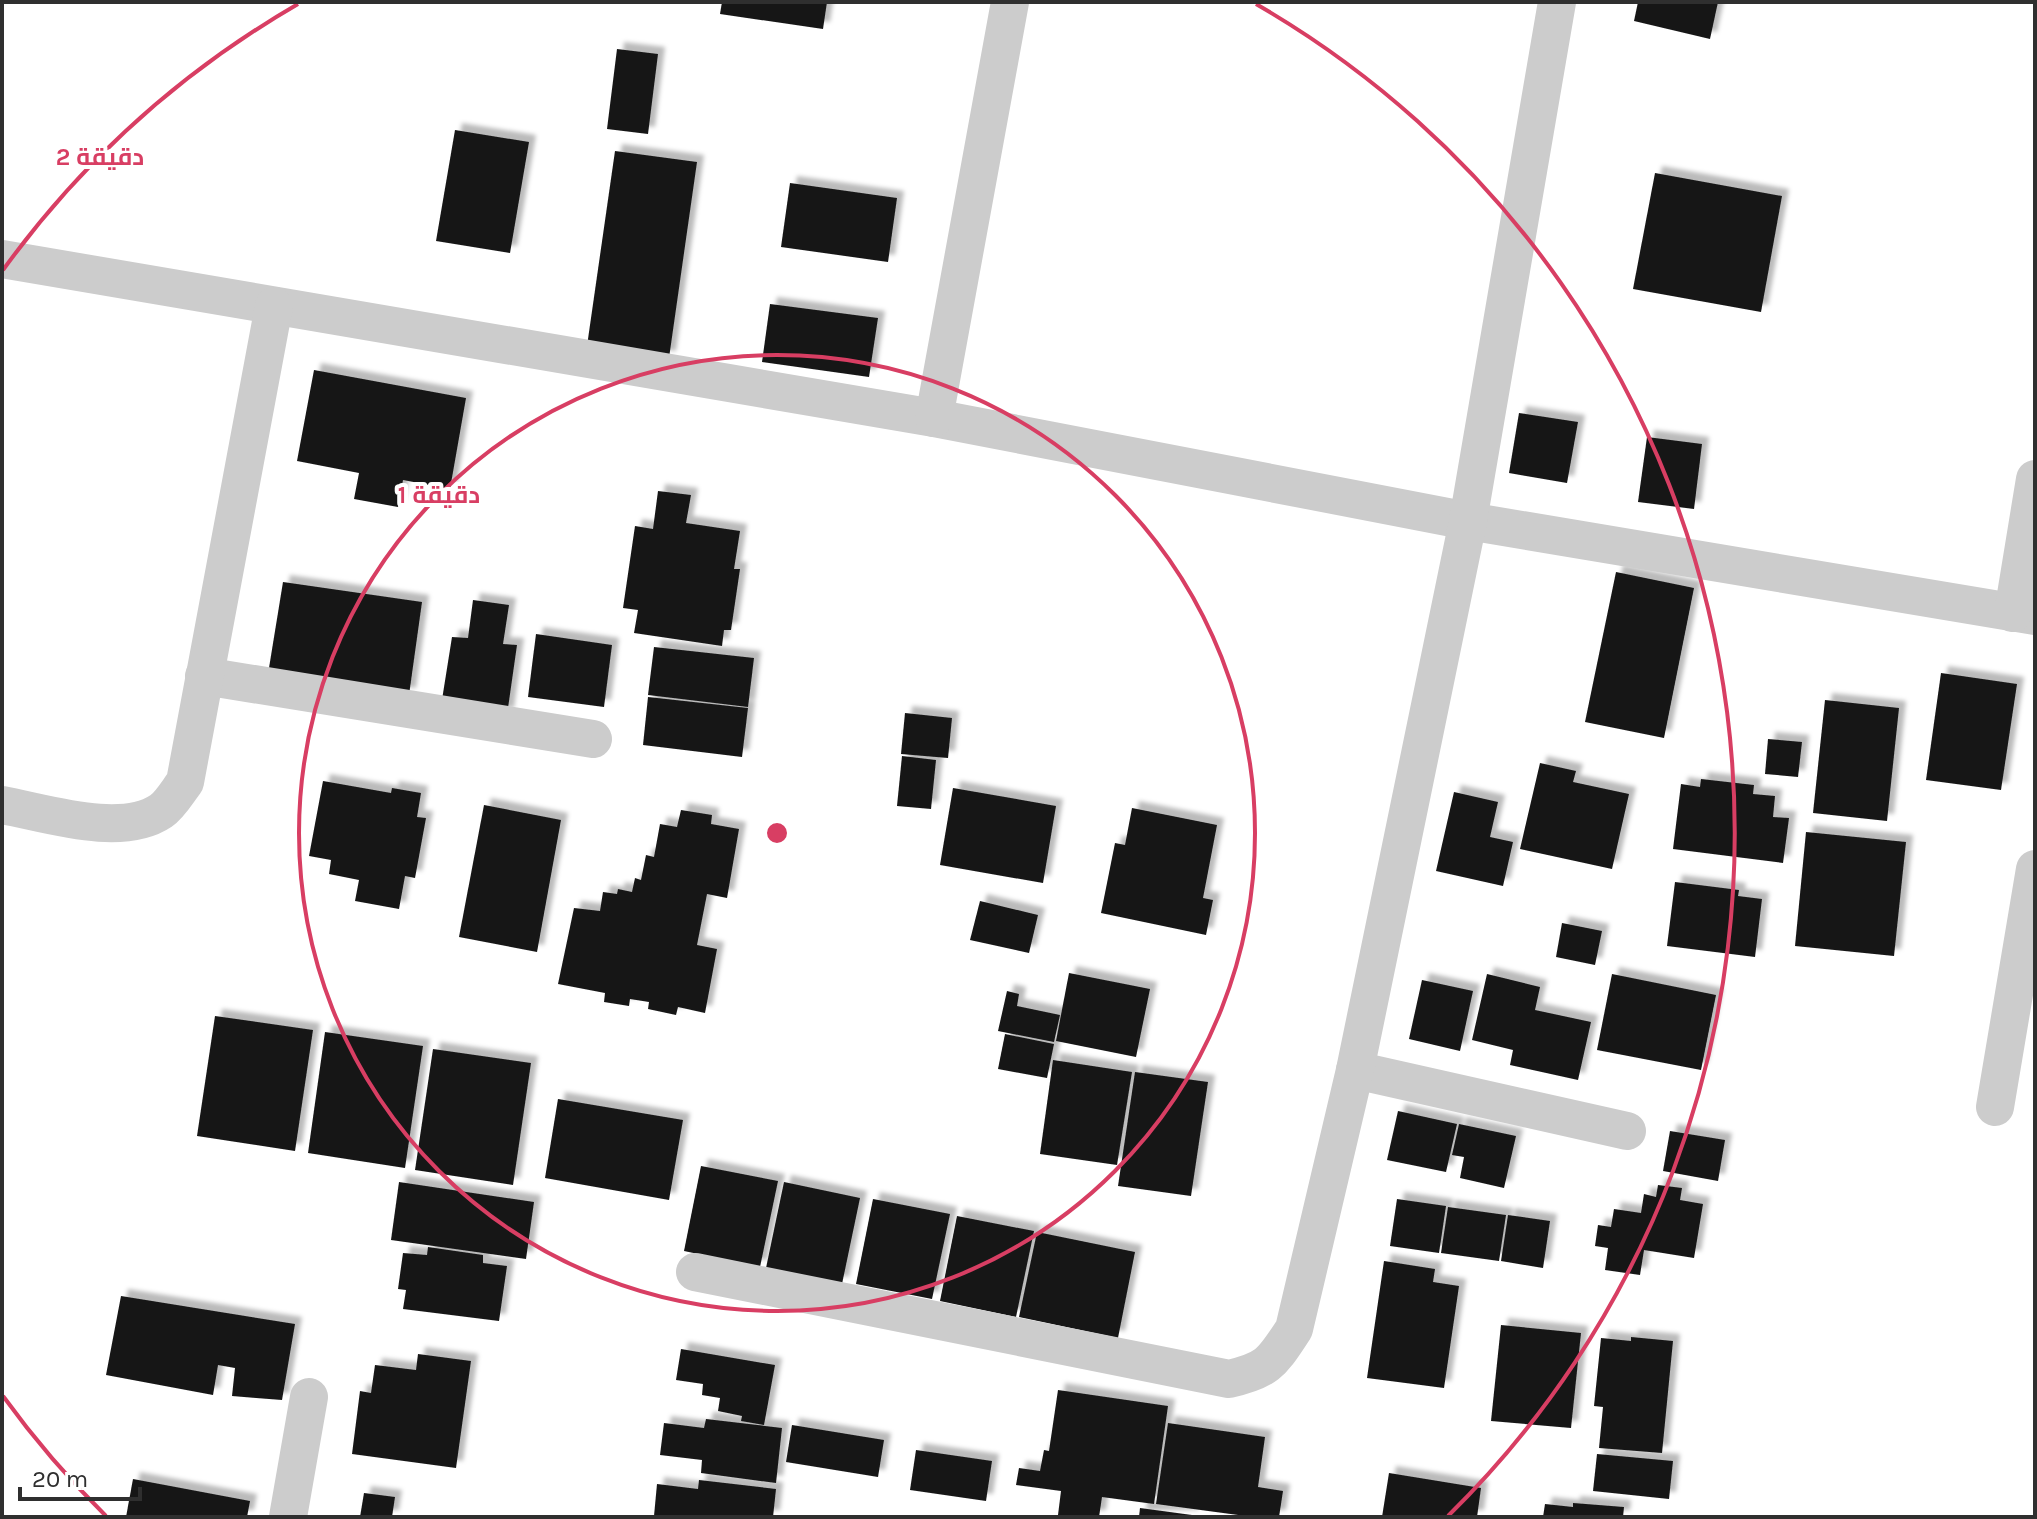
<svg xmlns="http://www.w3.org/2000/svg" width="2037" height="1519" viewBox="0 0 2037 1519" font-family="Karla,Cairo,sans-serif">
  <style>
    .building { fill: #161616; filter: url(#shadow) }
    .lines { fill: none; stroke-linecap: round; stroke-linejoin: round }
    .minor { stroke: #ccc; stroke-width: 38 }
    .ring { fill: none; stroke: #d83e63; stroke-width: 4 }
    .centre { fill: #d83e63; stroke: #fff; stroke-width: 4 }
    .ring-label { font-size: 24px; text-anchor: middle; font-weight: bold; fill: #d83e63; stroke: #fff; stroke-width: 8; stroke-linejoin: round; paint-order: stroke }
  </style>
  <defs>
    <filter id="shadow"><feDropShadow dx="7" dy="-7" stdDeviation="2" flood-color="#0004"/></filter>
  </defs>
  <rect width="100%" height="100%" fill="#fff"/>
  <g class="building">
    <polygon points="722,2 827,2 823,29 720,14"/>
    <polygon points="1638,2 1718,2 1710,39 1634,21"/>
    <polygon points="617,49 658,54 648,134 607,129"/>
    <polygon points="455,130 529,142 510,253 436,241"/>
    <polygon points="615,151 697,162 669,358 587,346"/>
    <polygon points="1655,173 1782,196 1761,312 1633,289"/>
    <polygon points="790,183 897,198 888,262 781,247"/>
    <polygon points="770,304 878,318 869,377 762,362"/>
    <polygon points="314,370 466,398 450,489 403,480 398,507 354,499 359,473 297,461"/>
    <polygon points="1519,413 1578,422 1567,483 1509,473"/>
    <polygon points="1647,437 1702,444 1694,509 1638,502"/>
    <polygon points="658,491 691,495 686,523 740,531 734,569 740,569 731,630 724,630 722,646 634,633 638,610 623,608 635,526 653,529"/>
    <polygon points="1616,572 1694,588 1664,738 1585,722"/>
    <polygon points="283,582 422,602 409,695 268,674"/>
    <polygon points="473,600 509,605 503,644 517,645 507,715 441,706 452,637 468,638"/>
    <polygon points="536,634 612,645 604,707 528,697"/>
    <polygon points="654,647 754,658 748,707 648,695"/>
    <polygon points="1941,673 2017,684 2001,790 1926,780"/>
    <polygon points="648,697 748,708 742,757 643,745"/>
    <polygon points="1825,700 1899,708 1887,821 1813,813"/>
    <polygon points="905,713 952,718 948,758 901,754"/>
    <polygon points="1768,739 1802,742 1798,777 1765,774"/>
    <polygon points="902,756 936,760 931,809 897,806"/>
    <polygon points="1540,763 1576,771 1573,782 1629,794 1612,869 1520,849"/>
    <polygon points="1701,779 1754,785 1753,794 1775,796 1773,817 1789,818 1783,863 1673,849 1681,784 1700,787"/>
    <polygon points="323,781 391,793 392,788 421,793 417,817 426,818 415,878 405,876 399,909 355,901 359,880 329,874 331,860 309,856"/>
    <polygon points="953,788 1056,806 1043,883 940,865"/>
    <polygon points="1454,792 1498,802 1490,837 1513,842 1503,886 1436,871"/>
    <polygon points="484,805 561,820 537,952 459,937"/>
    <polygon points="1132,808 1217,825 1203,898 1213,900 1206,935 1101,913 1115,843 1125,845"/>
    <polygon points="681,810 712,815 711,824 739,829 727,898 707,894 697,945 717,949 705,1013 678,1007 676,1015 648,1009 649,1002 630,999 629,1006 604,1002 605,993 558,984 574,908 600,911 603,892 617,894 618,889 632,892 635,878 641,880 646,855 654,857 660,824 677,827"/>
    <polygon points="1806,832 1906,842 1894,956 1795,946"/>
    <polygon points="1675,882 1739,890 1738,896 1762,899 1755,957 1667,946"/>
    <polygon points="980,901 1038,915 1029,953 970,940"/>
    <polygon points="1562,923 1602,931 1595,965 1556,957"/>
    <polygon points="1069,973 1150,989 1136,1057 1056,1041"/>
    <polygon points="1487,974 1540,987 1535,1010 1591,1022 1578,1080 1510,1065 1513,1050 1472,1040"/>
    <polygon points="1612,974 1716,995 1701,1070 1597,1050"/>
    <polygon points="1422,980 1473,991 1460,1051 1409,1039"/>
    <polygon points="1007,991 1019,994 1017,1006 1060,1015 1054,1042 998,1031"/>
    <polygon points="215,1016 313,1030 295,1151 197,1136"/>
    <polygon points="325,1032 423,1046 405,1168 308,1153"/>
    <polygon points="1005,1034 1054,1044 1047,1078 998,1069"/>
    <polygon points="433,1049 531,1063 513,1185 415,1170"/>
    <polygon points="1053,1060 1132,1072 1117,1165 1040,1154"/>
    <polygon points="1135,1072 1208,1082 1191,1196 1118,1186"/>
    <polygon points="558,1099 683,1120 669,1200 545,1178"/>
    <polygon points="1398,1111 1457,1124 1446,1172 1387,1160"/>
    <polygon points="1459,1124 1516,1136 1504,1188 1460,1178 1464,1157 1452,1155"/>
    <polygon points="1670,1131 1725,1140 1718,1181 1663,1171"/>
    <polygon points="701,1166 778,1181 760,1267 684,1251"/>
    <polygon points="399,1182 534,1202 526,1259 391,1240"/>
    <polygon points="784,1182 860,1198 842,1284 766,1268"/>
    <polygon points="1658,1185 1682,1188 1680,1200 1703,1204 1694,1258 1644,1250 1640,1275 1605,1270 1608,1248 1595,1246 1598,1225 1611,1227 1614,1209 1641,1213 1644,1194 1656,1197"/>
    <polygon points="873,1199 950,1214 932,1299 856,1284"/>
    <polygon points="1397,1199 1446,1206 1439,1253 1390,1246"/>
    <polygon points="1448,1207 1506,1215 1499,1261 1441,1253"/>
    <polygon points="1508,1215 1550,1221 1543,1268 1501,1261"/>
    <polygon points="957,1216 1034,1231 1016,1317 940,1301"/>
    <polygon points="1037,1232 1135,1252 1118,1338 1019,1317"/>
    <polygon points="428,1247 483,1255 483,1263 507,1266 499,1321 403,1309 406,1290 398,1289 403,1253 427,1255"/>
    <polygon points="1384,1261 1435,1269 1433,1282 1459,1286 1444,1388 1367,1378"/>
    <polygon points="121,1296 295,1324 282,1400 232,1396 235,1368 218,1365 213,1395 106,1375"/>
    <polygon points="1501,1325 1581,1333 1571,1428 1491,1421"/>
    <polygon points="1631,1337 1673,1341 1662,1453 1599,1448 1603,1407 1594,1406 1601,1338 1631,1341"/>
    <polygon points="681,1349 775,1365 764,1425 741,1421 742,1416 718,1411 720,1398 702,1395 703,1384 676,1380"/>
    <polygon points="418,1354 471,1361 456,1468 352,1454 360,1391 371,1393 375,1365 416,1370"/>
    <polygon points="1058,1390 1168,1406 1154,1504 1102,1497 1099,1517 1070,1517 1058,1515 1061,1491 1016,1485 1019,1468 1040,1471 1044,1450 1049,1451"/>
    <polygon points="706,1419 782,1428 776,1483 701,1473 702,1460 660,1455 664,1423 704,1428"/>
    <polygon points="1168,1423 1265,1437 1258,1487 1283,1491 1279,1517 1253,1517 1156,1504"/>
    <polygon points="792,1425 884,1440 878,1477 786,1462"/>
    <polygon points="916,1450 992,1461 986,1501 910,1490"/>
    <polygon points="1597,1454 1673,1461 1669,1499 1593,1491"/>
    <polygon points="1389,1473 1481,1488 1477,1517 1382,1517"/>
    <polygon points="133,1479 250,1501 247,1517 126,1517"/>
    <polygon points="699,1480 776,1489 773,1517 654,1516 657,1484 698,1489"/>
    <polygon points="364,1493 395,1497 392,1517 360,1517"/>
    <polygon points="1573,1503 1624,1507 1623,1517 1543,1517 1545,1504 1573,1507"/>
    <polygon points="1140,1508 1192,1515 1191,1517 1139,1517"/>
  </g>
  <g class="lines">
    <g class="minor">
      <polyline points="2,259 934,418 1468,521 2035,616"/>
      <polyline points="934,418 1010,2"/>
      <polyline points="2013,613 2035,479"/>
      <polyline points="204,676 593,739"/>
      <path d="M2,805C46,813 121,838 161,811C170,805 178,791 185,782L274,306"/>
      <polyline points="1355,1070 1627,1131"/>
      <polyline points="1995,1107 2035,869"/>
      <path d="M695,1272L1229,1379C1269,1370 1272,1362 1294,1329L1355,1070L1468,521L1557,2"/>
      <polyline points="288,1517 309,1397"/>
    </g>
  </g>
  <g class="ring">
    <circle cx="777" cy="833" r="478"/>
    <path d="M106 1516A957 957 0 0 1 3 1396M3 270A957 957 0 0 1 298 4M1256 4A957 957 0 0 1 1448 1516"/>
  </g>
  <circle cx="777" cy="833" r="12" class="centre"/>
  <g class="ring-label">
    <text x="100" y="165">2 دقيقة</text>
    <text x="439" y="503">1 دقيقة</text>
  </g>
  <rect width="2037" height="1519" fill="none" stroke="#2f2f2f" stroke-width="8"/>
  <path d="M20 1487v12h120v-12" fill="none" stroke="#2f2f2f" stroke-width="4"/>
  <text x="32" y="1487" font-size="24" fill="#2f2f2f" stroke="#ffffff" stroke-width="6" paint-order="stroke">20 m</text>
</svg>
